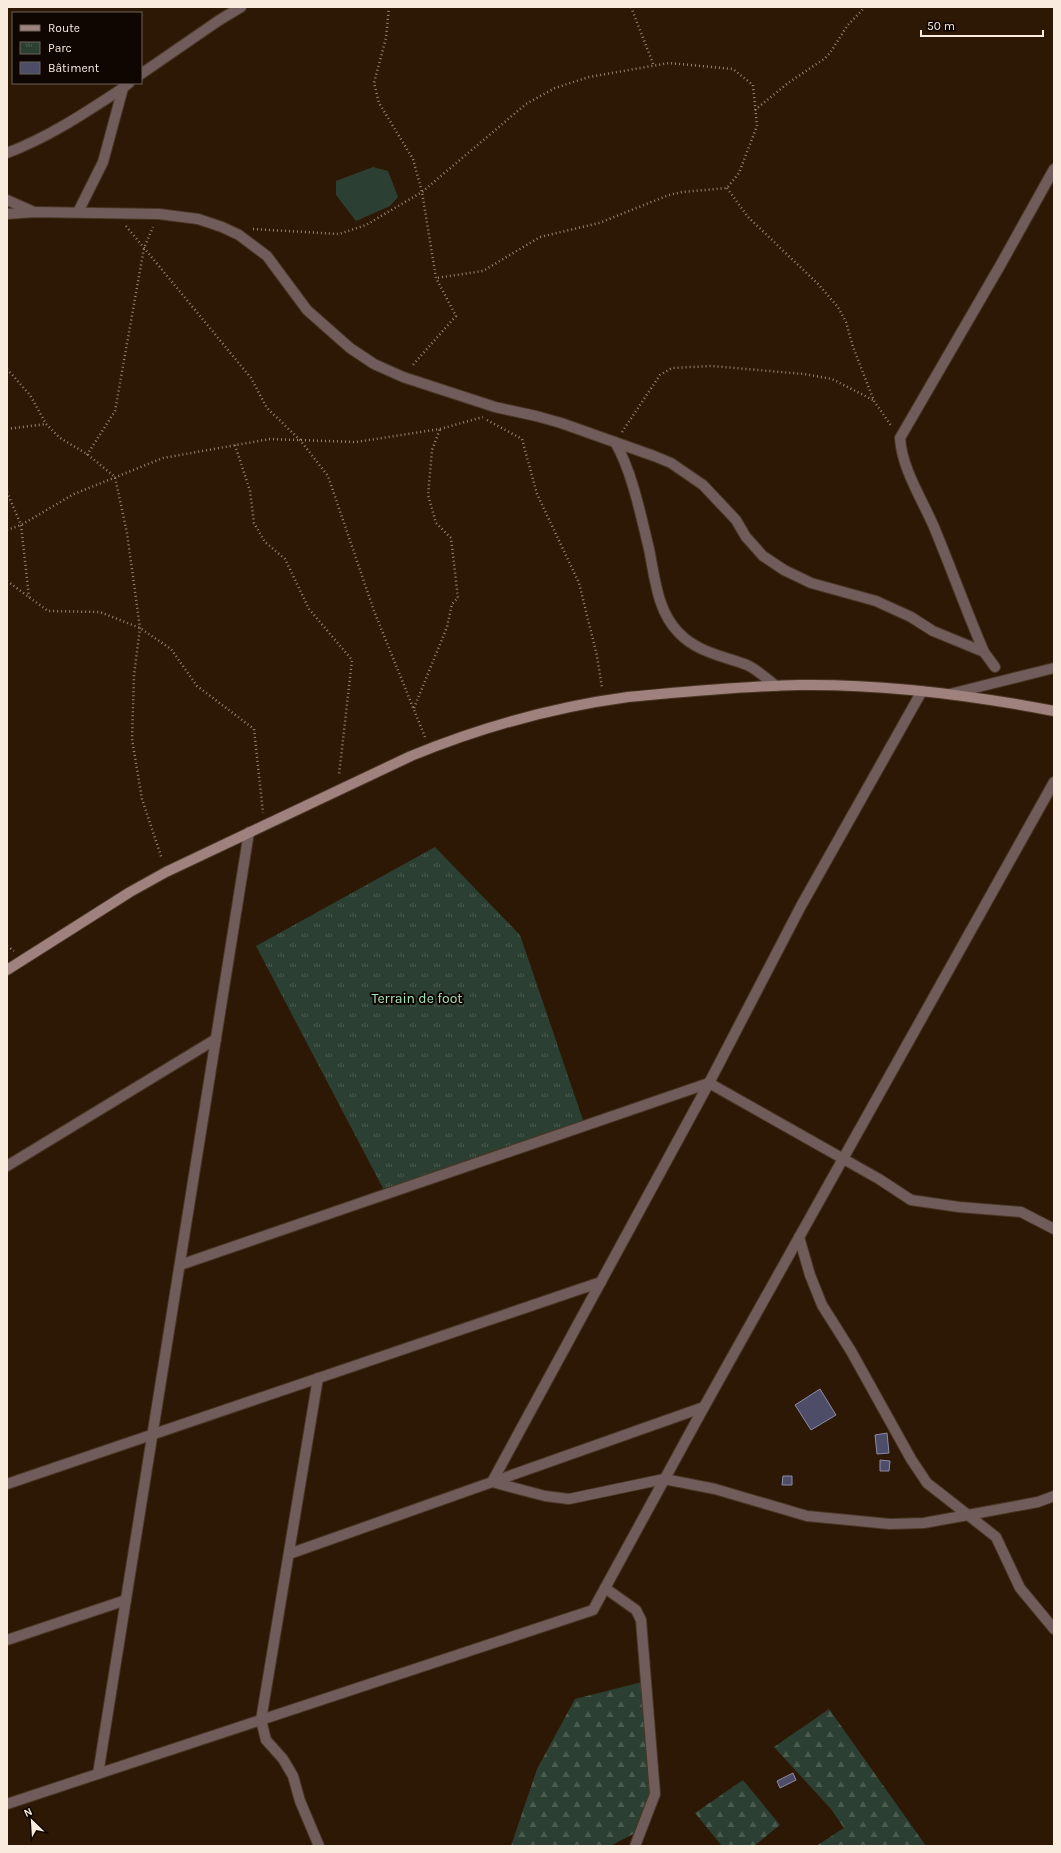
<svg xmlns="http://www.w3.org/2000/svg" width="1061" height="1853" viewBox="0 0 1061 1853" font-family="Karla,sans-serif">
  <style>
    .green { fill: #2b4032 }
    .forest { fill: url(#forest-firs) }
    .park { fill: url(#park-tufts) }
    .building { fill: #4e4d68; stroke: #8c8ba9 }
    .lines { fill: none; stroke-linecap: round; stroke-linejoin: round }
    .minor-casing { stroke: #4a3624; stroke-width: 12 }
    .secondary-casing { stroke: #4a3624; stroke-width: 12 }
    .path { stroke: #968475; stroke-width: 2.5; stroke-dasharray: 1 3; stroke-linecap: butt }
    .minor { stroke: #705d5b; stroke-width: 10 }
    .secondary { stroke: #9f817e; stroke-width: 10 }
    .labels { text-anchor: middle; stroke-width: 4; stroke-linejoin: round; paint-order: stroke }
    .park-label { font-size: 14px; fill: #a3e1b9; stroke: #0f0602 }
  </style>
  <defs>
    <pattern id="forest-firs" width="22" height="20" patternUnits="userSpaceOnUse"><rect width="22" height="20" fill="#2b4032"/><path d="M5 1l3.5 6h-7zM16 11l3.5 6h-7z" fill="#4b5c4f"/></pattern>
    <pattern id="park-tufts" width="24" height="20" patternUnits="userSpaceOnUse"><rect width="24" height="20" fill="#2b4032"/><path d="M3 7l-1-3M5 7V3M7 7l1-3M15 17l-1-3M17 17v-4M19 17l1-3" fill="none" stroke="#4b5c4f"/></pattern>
  </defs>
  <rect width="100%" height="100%" fill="#2d1805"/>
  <polygon class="green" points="373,167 388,171 398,197 390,206 356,221 336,195 336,181"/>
  <g class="forest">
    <polygon points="646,1681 655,1794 641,1830 610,1846 511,1846 537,1769 575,1699"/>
    <polygon points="829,1709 926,1846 816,1846 844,1828 831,1809 774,1747"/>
    <polygon points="743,1780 780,1825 754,1846 722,1846 695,1813"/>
  </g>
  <polygon class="park" points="435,847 520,935 585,1126 386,1194 256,946"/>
  <g class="building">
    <polygon points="820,1389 836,1415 811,1430 795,1405"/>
    <polygon points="887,1433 889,1453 877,1454 875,1435"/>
    <polygon points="880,1460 890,1461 889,1471 880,1471"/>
    <polygon points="783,1476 792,1476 792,1485 782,1485"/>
    <polygon points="793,1773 796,1780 780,1788 777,1781"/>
  </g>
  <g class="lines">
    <g class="minor-casing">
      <g id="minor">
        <polyline points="141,74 218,21 241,7"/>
        <path d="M7,153C49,137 85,113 123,88"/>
        <polyline points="7,200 32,211"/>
        <polyline points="78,212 103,162 123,88 129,83"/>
        <polyline points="7,214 34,212 159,214 198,219 222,227 239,235 267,256 307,310 350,348 374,364 403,377 495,407 536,416 561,423 654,456 671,463 703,485 736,520 746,537 763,556 784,570 811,583 876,601 911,617 933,631 984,652 995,667"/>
        <path d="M615,442C632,471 641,516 649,549C655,578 657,611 679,633C697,652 723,656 747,665C758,670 767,679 776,686"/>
        <path d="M984,652C966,610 951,568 934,527C922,499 902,469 900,438L1001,264L1054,169"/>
        <polyline points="950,694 1054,668"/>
        <polyline points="7,1166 216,1039"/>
        <polyline points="799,1237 810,1275 822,1305 851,1351 911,1459 927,1483 968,1515 924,1523 890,1524 807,1516 715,1489 664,1479 569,1499 545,1496 492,1482 709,1083 801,906 922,691"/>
        <polyline points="180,1265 709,1083 879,1179 911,1200 959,1207 1021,1212 1054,1229"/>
        <polyline points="318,1378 261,1720 266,1740 283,1759 293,1776 300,1801 319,1846"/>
        <polyline points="7,1484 601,1282"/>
        <polyline points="1054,1496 1038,1502 968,1515 996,1537 1020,1588 1054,1629"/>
        <polyline points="289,1554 704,1407"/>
        <polyline points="605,1588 636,1610 641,1620 655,1794 635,1846"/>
        <polyline points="7,1640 126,1600"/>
        <polyline points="98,1774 249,832"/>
        <polyline points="7,1804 593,1610 704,1407 1054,782"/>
      </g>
    </g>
    <g class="secondary-casing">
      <path id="secondary" d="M7,970L130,892L166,872L411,756C479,728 554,707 628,697C685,692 743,686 800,685C886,684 971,695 1054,711"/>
    </g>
    <g class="path">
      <polyline points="389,7 386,38 374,83 379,103 413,159 422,192 436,278 456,316 412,366"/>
      <polyline points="631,7 654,66"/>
      <polyline points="755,110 788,83 824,59 830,53 847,26 865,7"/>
      <polyline points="727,188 748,217 818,284 838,307 846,322 853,347 874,401 892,427"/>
      <polyline points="126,226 251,378 267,408 300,440 328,476 374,611 425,737"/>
      <polyline points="253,229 339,234 366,225 422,192 526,104 555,88 589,77 669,63 733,69 753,85 757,126 739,173 727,188 682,192 669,195 599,223 540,237 483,271 436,278"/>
      <polyline points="7,369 30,395 46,424 60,438 87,454 115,477 127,533 140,628 134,675 132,739 142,799 162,859"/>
      <polyline points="487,420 522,439 537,494 579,583 597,656 602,688"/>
      <polyline points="7,429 46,424"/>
      <polyline points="622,432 660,375 672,368 712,366 804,374 832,379 873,400"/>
      <polyline points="235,445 250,491 254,523 265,542 285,559 309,609 352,660 339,775"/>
      <polyline points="87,455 115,411 144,248 153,227"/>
      <polyline points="7,492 21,525 29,597"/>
      <polyline points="7,530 21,525 74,494 163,458 270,439 356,442 440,429 483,417"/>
      <polyline points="7,581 48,611 100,612 140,628 171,649 197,686 254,729 263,813"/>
      <polyline points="414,708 447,627 452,604 458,598 451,538 436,523 428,495 432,450 440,429"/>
      <polyline points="7,946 14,951"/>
    </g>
    <use href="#minor" class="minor"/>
    <use href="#secondary" class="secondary"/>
  </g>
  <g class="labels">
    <g class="park-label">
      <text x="417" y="1003">Terrain de foot</text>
    </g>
  </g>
  <rect width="1061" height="1853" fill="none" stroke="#faebdf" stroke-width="16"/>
  <rect x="12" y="12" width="130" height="72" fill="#0f0602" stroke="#6d625a"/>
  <rect x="20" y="25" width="20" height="6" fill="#9f817e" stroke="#6d625a"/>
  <text x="48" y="32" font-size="12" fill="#faebdf">Route</text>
  <rect x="20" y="42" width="20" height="12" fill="url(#park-tufts)" stroke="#6d625a"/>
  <text x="48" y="52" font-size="12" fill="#faebdf">Parc</text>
  <rect x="20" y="62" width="20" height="12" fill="#4e4d68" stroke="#6d625a"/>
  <text x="48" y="72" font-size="12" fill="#faebdf">Bâtiment</text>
  <g transform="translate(32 1821) rotate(335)" stroke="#0f0602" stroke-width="3" paint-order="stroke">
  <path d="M0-3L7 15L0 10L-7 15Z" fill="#faebdf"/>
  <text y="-6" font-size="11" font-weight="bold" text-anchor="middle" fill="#faebdf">N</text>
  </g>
  <path d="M921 30v6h122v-6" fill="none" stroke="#faebdf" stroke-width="2"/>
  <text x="927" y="30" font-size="12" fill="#faebdf" stroke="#0f0602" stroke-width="3" paint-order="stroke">50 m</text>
</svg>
